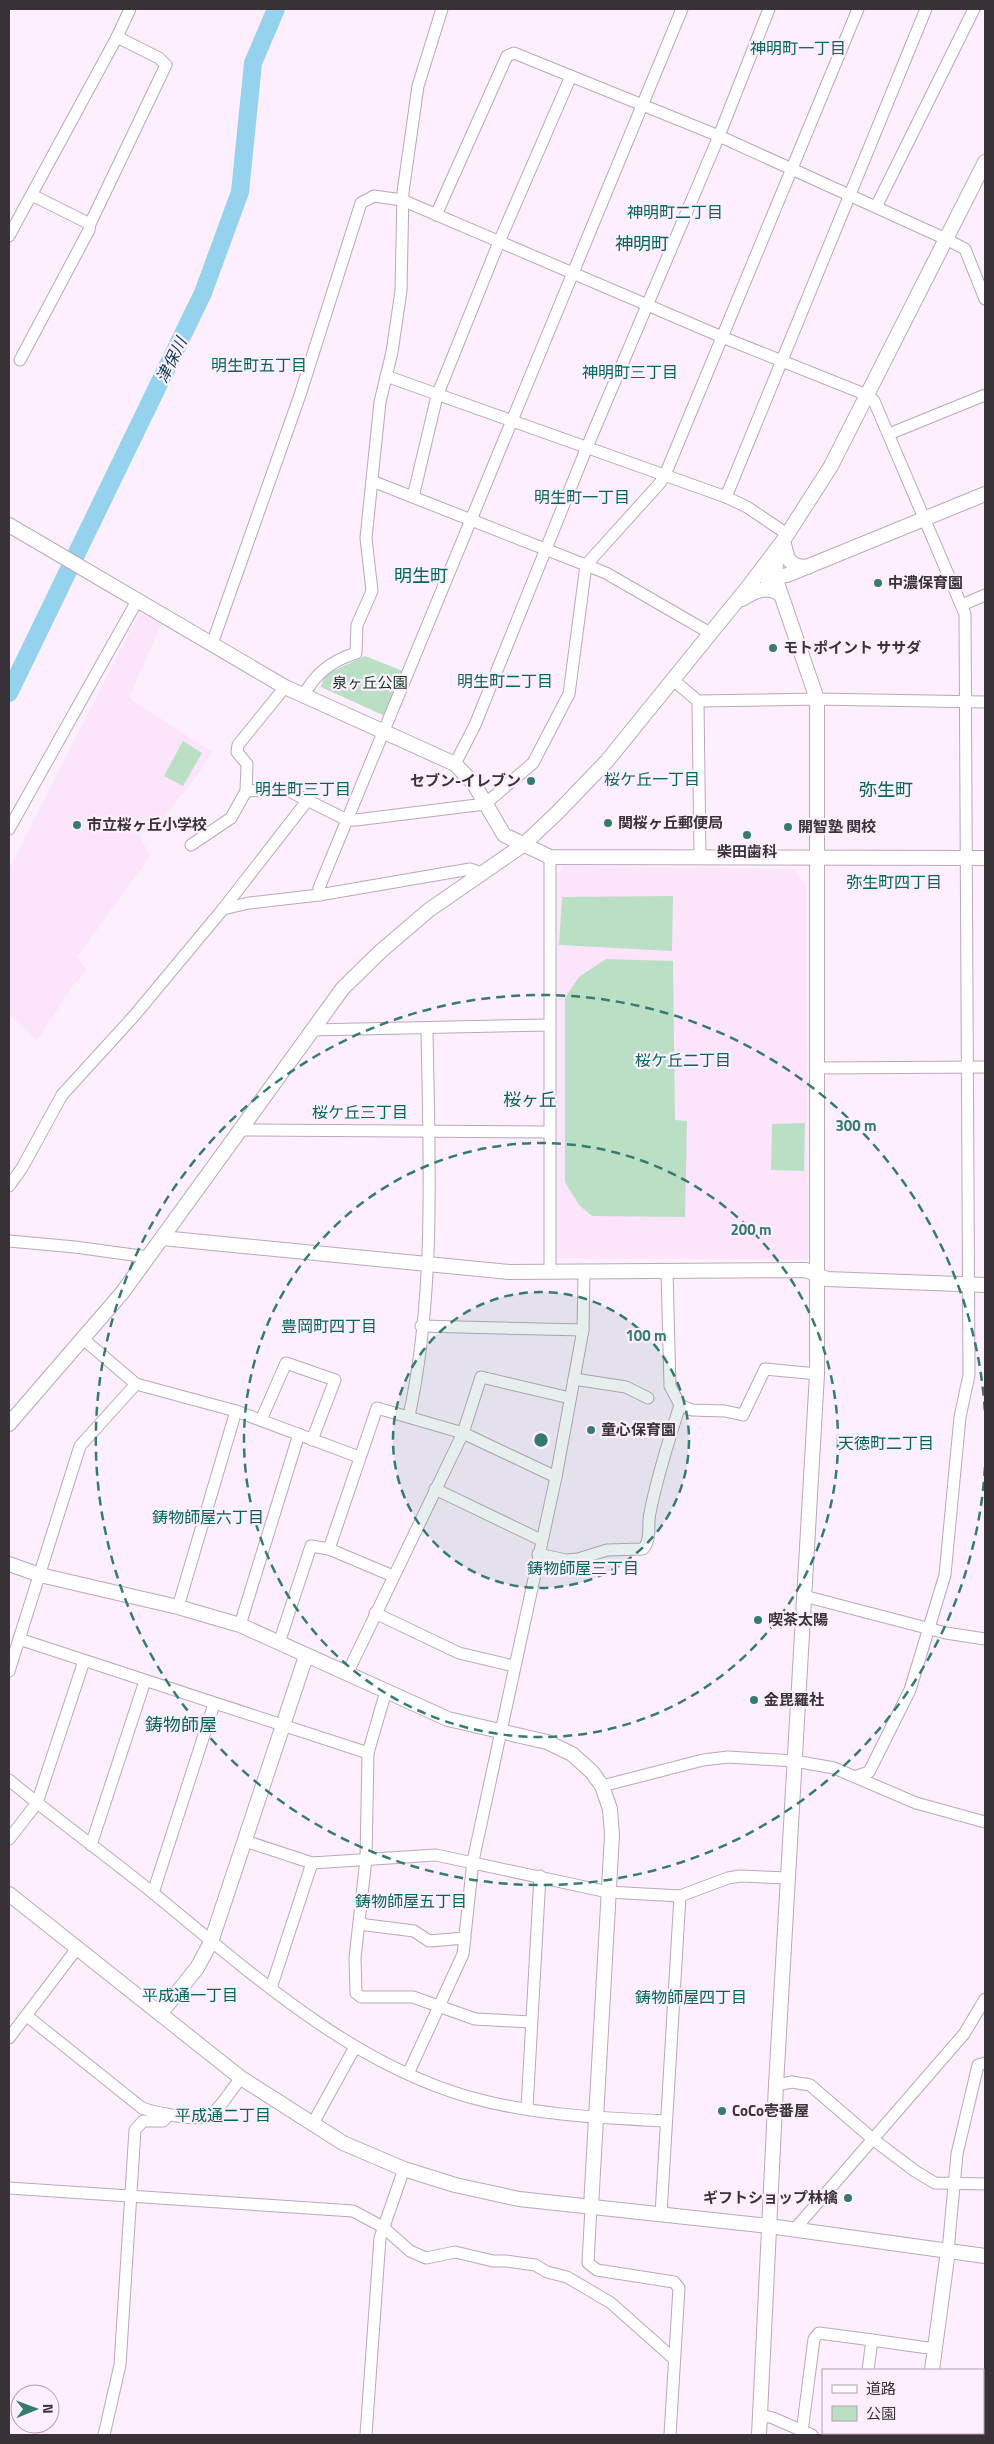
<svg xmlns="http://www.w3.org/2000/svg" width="994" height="2444" viewBox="0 0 994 2444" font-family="'Titillium Web','Noto Sans JP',sans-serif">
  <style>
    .built { fill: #fce4fb }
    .green { fill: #bbdfc5 }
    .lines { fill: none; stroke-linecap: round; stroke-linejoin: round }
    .river { stroke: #94d2ee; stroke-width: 18 }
    .minor-casing { stroke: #b9a9b9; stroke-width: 13 }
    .tertiary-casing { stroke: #b9a9b9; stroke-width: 16 }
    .minor { stroke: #fff; stroke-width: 11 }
    .tertiary { stroke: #fff; stroke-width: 14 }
    .ring { fill: none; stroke: #357b72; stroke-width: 2.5; stroke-dasharray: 9 6 }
    .poi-dot { fill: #357b72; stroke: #fdeffd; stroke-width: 2 }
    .labels { text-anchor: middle; stroke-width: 4.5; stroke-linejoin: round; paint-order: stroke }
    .poi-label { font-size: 15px; font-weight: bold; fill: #393239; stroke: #fdeffd; text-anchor: start }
    .park-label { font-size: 15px; fill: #0c351e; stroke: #fdeffd }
    .neighbourhood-label { font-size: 16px; fill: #05665d; stroke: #fdeffd }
    .water-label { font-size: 16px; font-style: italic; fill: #0a4053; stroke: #fdeffd }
    .quarter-label { font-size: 18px; fill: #05665d; stroke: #fdeffd }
    .centre { fill: #357b72; stroke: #fdeffd; stroke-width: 2.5 }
    .ring-label { font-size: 15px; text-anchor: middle; font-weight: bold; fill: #357b72; stroke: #fdeffd; stroke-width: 4.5; stroke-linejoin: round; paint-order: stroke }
  </style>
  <rect width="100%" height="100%" fill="#fdeffd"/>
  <g class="built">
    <polygon points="140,612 161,625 129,698 212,752 197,776 160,822 139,835 150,856 77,957 87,970 74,984 37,1040 9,1015 9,869"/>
    <polygon points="564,866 794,869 806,887 808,1260 557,1258 557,875"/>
  </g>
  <g class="green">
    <polygon points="365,656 403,671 385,716 321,687 325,675"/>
    <polygon points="183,741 202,753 183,786 164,776"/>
    <polygon points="673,896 672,951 559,945 562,897"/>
    <polygon points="606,959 673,961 675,1120 687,1121 685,1217 592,1216 579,1205 565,1182 565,998 579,977"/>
    <polygon points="805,1123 804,1171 771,1170 772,1124"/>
  </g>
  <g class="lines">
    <polyline class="river" points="9,693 203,293 240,192 253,63 276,9"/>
    <g class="minor-casing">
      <g id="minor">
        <polyline points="32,195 90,224"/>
        <polyline points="876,207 974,9"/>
        <polyline points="436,215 507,56 514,53 719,136 946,239 965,249 985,299"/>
        <polyline points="9,236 117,37 130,9"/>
        <polyline points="20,360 89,230 90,224 166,65 159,58 117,37"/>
        <polyline points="386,376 726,497 747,507 787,534"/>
        <polyline points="889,434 985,395"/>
        <polyline points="372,481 606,573 710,633"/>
        <polyline points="413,497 437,396 499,242 571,76"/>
        <polyline points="726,497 926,9"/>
        <polyline points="962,605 985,595"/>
        <polyline points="212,644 300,395 361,203 374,196 402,200 722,337 867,395 874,401 965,614 969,1375 960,1417 945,1575 910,1690 869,1772 857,1776"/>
        <polyline points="672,679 698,701 817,699 985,702"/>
        <path d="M303,697C314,674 333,660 356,653L357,625L372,591L366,538L380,402L392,352L401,291L403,192L418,86L442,9"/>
        <polyline points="698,701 700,857"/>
        <polyline points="455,764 475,725 587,447 719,136 769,9"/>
        <polyline points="246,791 285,789 347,820 356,820 485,804 533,763 569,694 586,565 660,483 665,475 858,9"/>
        <polyline points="9,829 137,601"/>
        <polyline points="191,845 231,818 246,791 247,764 237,752 238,745 285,687"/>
        <polyline points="319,895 319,888 347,820 682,9"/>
        <polyline points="223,909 307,801"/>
        <polyline points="311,1030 549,1025"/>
        <polyline points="816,1068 985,1067"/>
        <polyline points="239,1130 549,1132"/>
        <polyline points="9,1186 22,1168 62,1095 134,1016 223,909 249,903 319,895 470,869 482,873"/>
        <polyline points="9,1241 75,1247 148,1257"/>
        <polyline points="667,1271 670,1386 680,1405 692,1410 725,1411 743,1415 765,1369 817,1374"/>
        <polyline points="550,1273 550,857"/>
        <polyline points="421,1326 583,1330"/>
        <polyline points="82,1338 136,1384 236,1411 359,1457"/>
        <polyline points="574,1379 626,1387 648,1398"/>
        <path d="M409,1416C436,1292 429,1155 427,1029"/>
        <polyline points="261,1420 286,1363 335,1380 312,1440"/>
        <polyline points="435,1489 541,1540"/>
        <path d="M538,1554L566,1560L578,1559L607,1550L643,1549C652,1539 647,1525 650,1513C657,1476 669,1440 680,1405"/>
        <polyline points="393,1576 329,1549 377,1408 463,1433 556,1477"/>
        <polyline points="804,1596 946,1633 985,1639"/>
        <polyline points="178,1607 236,1411"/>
        <polyline points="375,1613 459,1653 514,1666"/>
        <polyline points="240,1625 299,1434"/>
        <polyline points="19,1639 368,1753"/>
        <polyline points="279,1643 311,1546 329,1549"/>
        <polyline points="9,1671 80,1446 136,1384"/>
        <polyline points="347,1674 463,1433 481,1377 570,1398"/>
        <polyline points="386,1691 368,1753 366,1859 355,1958 356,1993 361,1997 413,1997 475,2019 531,2022"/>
        <path d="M9,1780C56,1819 106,1855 153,1893C249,1971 347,2062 469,2097C533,2115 600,2118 666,2121"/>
        <polyline points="602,1786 703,1760 728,1757 795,1761 834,1768 916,1803 985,1822"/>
        <polyline points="9,1839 37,1803 84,1661"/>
        <polyline points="245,1841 312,1863 436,1855 608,1892 680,1896 728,1878 740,1876 788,1878"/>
        <polyline points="91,1845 145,1681"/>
        <polyline points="153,1893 214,1704"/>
        <polyline points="359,1924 414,1931 429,1941 465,1938"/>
        <polyline points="271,1988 312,1863"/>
        <path d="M27,2016L142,2108C153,2112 202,2123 211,2115C222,2106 231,2090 241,2078"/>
        <polyline points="9,2038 78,1947"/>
        <polyline points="408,2074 463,1954 473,1861 556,1477 583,1330 584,1272"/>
        <polyline points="776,2085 792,2082 810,2085 874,2140 915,2171 935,2183 985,2184"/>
        <polyline points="527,2108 540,1876"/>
        <polyline points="312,2125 355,2047"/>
        <polyline points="9,2188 353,2211 383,2227 410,2251 426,2258 455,2252 493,2261 506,2261 535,2265 547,2272 567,2277 611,2303 674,2359"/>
        <polyline points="591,2207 588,2263 597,2270 674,2282 679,2288 670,2435"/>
        <polyline points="661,2214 680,1896"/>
        <polyline points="794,2230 964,2034 985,1999"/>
        <polyline points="948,2251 957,2154 978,2065 985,2063"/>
        <polyline points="868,2370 872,2340 935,2349"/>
        <polyline points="760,2415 773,2418 812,2435"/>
        <polyline points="802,2432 814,2339 819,2333 872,2340"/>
        <polyline points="104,2435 120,2365 135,2130 143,2121 163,2121 166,2118 167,2114"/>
        <polyline points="366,2435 380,2238 404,2169"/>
        <polyline points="859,2435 859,2433"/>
      </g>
    </g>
    <g class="tertiary-casing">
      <g id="tertiary">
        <polyline points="9,525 285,687 455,764 474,784 504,835 550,857 985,858"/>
        <polyline points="783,541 788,559 796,566 808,567"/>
        <polyline points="767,579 787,575 985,494"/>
        <path d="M742,599C755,591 766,585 780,594"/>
        <polyline points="162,1238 509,1272 806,1270 827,1279 985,1285"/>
        <polyline points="9,1424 122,1293 343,988 381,951 429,910 523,845 557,813 607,761 748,587 783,541 831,466 985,162"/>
        <polyline points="9,1564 40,1575 178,1607 240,1625 448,1719 547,1742 572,1754 592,1772 602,1786 610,1809 612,1835 591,2207"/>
        <polyline points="9,1894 241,2078 343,2143 404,2169 455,2185 519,2199 769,2226 985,2256"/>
        <polyline points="160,2014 197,1968 211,1942 306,1656"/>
        <polyline points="932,2370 948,2251"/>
        <polyline points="759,2435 776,2085 817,1374 817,699 775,577 777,549"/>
        <polyline points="923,2435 923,2433"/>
      </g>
    </g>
    <use href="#minor" class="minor"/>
    <use href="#tertiary" class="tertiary"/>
  </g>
  <circle cx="541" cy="1440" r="148" fill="#357b72" fill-opacity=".12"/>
  <g class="ring">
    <circle cx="541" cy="1440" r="148"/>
    <circle cx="541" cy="1440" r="297"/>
    <path d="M985 1467A445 445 0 1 1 985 1413"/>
  </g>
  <g class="poi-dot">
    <circle cx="878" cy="583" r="5"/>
    <circle cx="773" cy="648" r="5"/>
    <circle cx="531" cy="781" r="5"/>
    <circle cx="608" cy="823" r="5"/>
    <circle cx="77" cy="825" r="5"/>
    <circle cx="788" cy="827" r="5"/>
    <circle cx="747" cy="835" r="5"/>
    <circle cx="591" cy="1430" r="5"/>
    <circle cx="758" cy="1620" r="5"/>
    <circle cx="754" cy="1700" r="5"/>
    <circle cx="722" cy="2111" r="5"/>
    <circle cx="848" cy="2198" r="5"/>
  </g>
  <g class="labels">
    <g class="poi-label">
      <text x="888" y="588">中濃保育園</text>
      <text x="783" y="653">モトポイント ササダ</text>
      <text x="521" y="786" text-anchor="end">セブン-イレブン</text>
      <text x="618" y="828">関桜ヶ丘郵便局</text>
      <text x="87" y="830">市立桜ヶ丘小学校</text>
      <text x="798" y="832">開智塾 関校</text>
      <text x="747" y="857" text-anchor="middle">柴田歯科</text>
      <text x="601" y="1435">童心保育園</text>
      <text x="768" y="1625">喫茶太陽</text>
      <text x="764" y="1705">金毘羅社</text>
      <text x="732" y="2116">CoCo壱番屋</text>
      <text x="838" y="2203" text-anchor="end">ギフトショップ林檎</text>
    </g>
    <g class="park-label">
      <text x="370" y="688">泉ヶ丘公園</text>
    </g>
    <g class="neighbourhood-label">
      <text x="798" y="54">神明町一丁目</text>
      <text x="675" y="218">神明町二丁目</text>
      <text x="259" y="371">明生町五丁目</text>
      <text x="630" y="378">神明町三丁目</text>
      <text x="582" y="503">明生町一丁目</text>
      <text x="505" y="687">明生町二丁目</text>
      <text x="652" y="785">桜ケ丘一丁目</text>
      <text x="303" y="795">明生町三丁目</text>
      <text x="894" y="888">弥生町四丁目</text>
      <text x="683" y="1066">桜ケ丘二丁目</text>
      <text x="360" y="1118">桜ケ丘三丁目</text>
      <text x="329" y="1332">豊岡町四丁目</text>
      <text x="886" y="1449">天徳町二丁目</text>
      <text x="208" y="1523">鋳物師屋六丁目</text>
      <text x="583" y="1574">鋳物師屋三丁目</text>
      <text x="411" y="1907">鋳物師屋五丁目</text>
      <text x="190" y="2001">平成通一丁目</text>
      <text x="691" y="2003">鋳物師屋四丁目</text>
      <text x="223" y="2121">平成通二丁目</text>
    </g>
    <g class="water-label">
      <text transform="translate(171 360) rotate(-64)" y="6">津保川</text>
    </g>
    <g class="quarter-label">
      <text x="642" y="250">神明町</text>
      <text x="421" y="582">明生町</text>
      <text x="886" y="796">弥生町</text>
      <text x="530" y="1106">桜ヶ丘</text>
      <text x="181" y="1731">鋳物師屋</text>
    </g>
  </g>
  <circle cx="541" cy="1440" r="8" class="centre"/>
  <g class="ring-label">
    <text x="856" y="1131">300 m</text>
    <text x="751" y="1235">200 m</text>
    <text x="646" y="1341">100 m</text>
  </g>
  <rect width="994" height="2444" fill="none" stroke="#393239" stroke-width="20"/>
  <rect x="822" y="2369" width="162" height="65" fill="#fdeffd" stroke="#afa3af"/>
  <rect x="832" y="2385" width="25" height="8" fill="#ffffff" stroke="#afa3af"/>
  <text x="866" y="2394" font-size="15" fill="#393239">道路</text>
  <rect x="832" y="2406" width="25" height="15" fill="#bbdfc5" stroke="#afa3af"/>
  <text x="866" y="2419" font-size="15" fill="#393239">公園</text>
  <g transform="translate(35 2409) rotate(89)"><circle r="24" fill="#fdeffd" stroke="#afa3af"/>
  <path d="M0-4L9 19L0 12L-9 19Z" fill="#357b72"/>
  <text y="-8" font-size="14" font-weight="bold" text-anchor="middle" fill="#393239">N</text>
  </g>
</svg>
